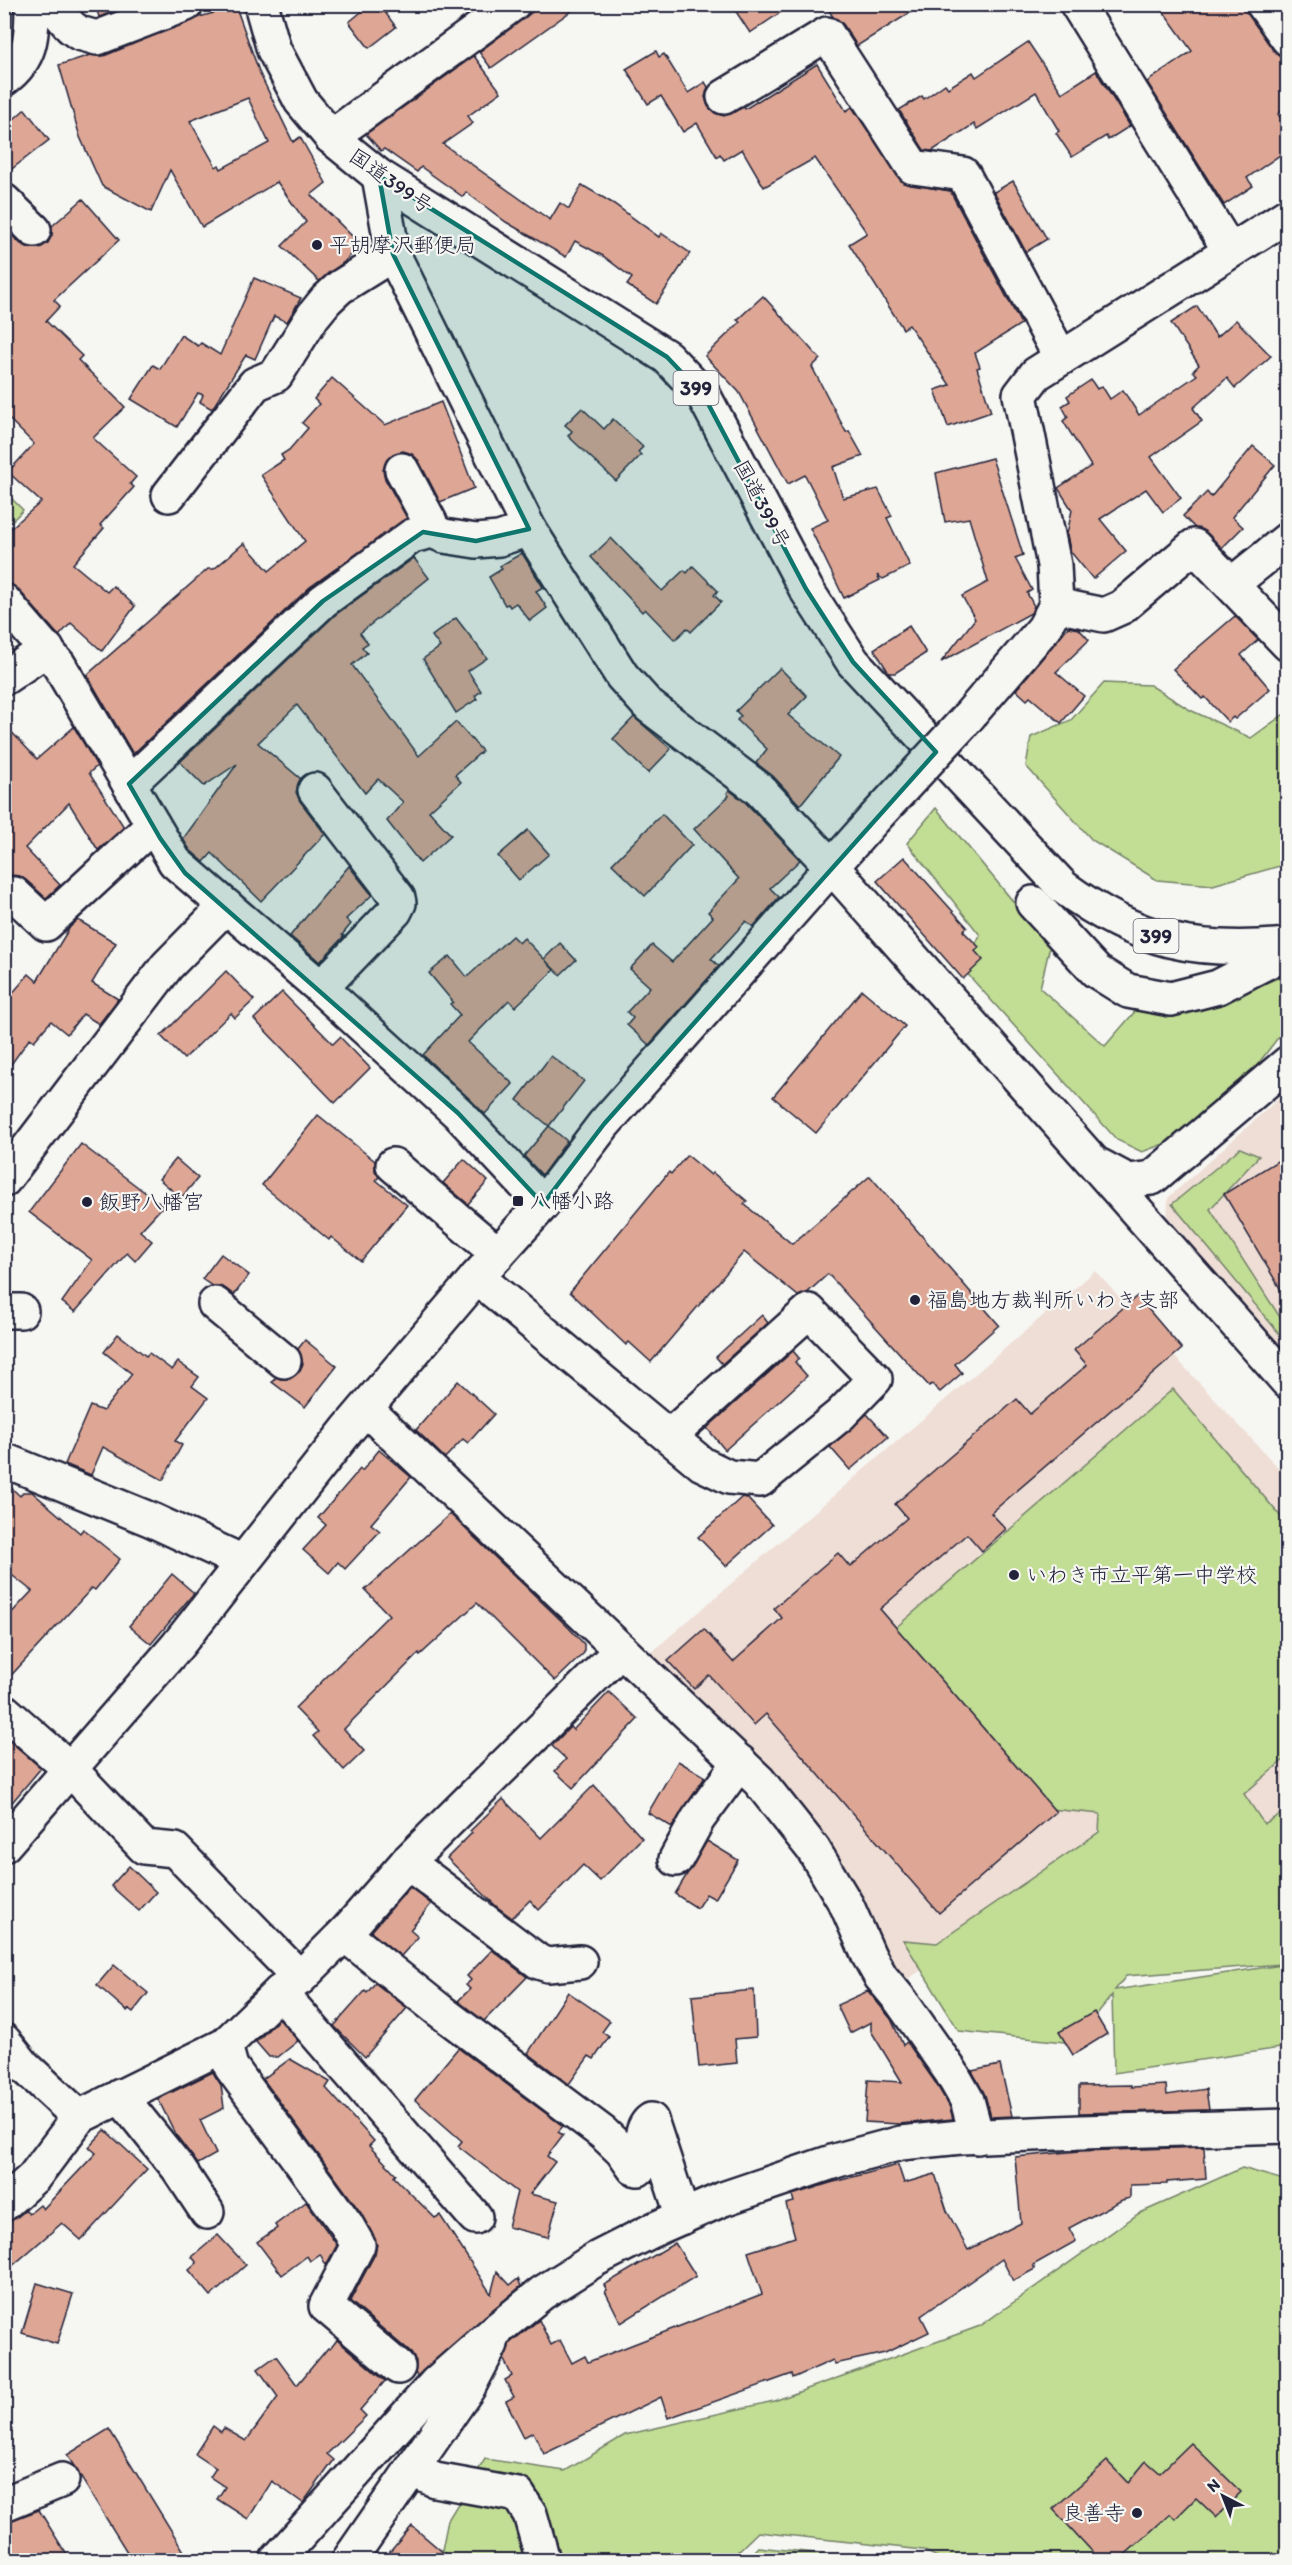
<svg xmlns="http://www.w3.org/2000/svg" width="1292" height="2565" viewBox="0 0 1292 2565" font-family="Itim,'Klee One',sans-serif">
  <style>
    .built { fill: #efded6 }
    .green { fill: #c2dd94; stroke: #728068; stroke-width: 1.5; fill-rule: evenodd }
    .building { fill: #dea795; stroke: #22223b; stroke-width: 1.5; fill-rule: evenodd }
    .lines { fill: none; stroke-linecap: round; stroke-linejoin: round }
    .minor-casing { stroke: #22223b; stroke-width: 38 }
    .highway-casing { stroke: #22223b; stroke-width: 38 }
    .minor { stroke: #f6f6f2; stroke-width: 33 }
    .highway { stroke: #f6f6f2; stroke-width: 33 }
    .minor-bridge-casing { stroke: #22223b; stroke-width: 38; stroke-linecap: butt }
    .minor-bridge { stroke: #f6f6f2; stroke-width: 33 }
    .marked { fill: #0f766e; fill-opacity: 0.2; stroke: #0f766e; stroke-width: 4.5; stroke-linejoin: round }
    .poi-dot { fill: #22223b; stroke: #f6f6f2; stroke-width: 2 }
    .labels { text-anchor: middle; stroke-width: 4.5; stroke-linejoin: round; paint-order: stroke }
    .shield { fill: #f6f6f2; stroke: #626272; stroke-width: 1.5 }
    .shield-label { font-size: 20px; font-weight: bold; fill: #22223b }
    .street-label { font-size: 21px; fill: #22223b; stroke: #f6f6f2 }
    .poi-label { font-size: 21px; fill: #22223b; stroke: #f6f6f2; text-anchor: start }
  </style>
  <rect width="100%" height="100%" fill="#f6f6f2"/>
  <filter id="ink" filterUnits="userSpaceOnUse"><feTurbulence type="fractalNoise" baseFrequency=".0167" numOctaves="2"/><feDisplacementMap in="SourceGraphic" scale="12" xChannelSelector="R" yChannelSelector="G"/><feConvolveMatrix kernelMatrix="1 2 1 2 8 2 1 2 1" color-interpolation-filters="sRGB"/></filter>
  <g filter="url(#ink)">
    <g class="built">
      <polygon points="1287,1091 1287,1358 1167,1220 1168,1198"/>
      <polygon points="1095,1271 1287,1477 1287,1854 1055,1888 896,1986 744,1783 626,1674"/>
    </g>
    <g class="green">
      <polygon points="5,492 23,510 5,528 4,528"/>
      <polygon points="1104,683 1150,685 1190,710 1251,738 1287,712 1287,864 1213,885 1157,880 1092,840 1026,766 1031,737 1071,720"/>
      <polygon points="936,808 1050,946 1040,988 1105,1046 1138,1008 1199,1011 1287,974 1287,1029 1277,1039 1239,1089 1180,1138 1142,1152 1117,1140 963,969 980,935 907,843"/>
      <polygon points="1240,1148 1259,1156 1210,1209 1287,1328 1287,1343 1172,1204"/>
      <path d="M1173,1389L1287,1524V1757L1244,1794L1264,1824L1287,1810V2047L1114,2073L1112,1995L1074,2043L959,2031L903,1940L937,1943L1099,1832L1100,1814L1040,1808L893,1630ZM1281,1964V1965L1115,1990L1126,1976Z"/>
      <polygon points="1242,2168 1287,2181 1287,2560 943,2560 923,2550 758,2532 729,2560 440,2560 448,2520 485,2459 565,2471 625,2435 774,2401 980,2326 1138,2214"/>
      <polygon points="758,2547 882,2560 745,2560"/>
    </g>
    <g class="building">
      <polygon points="95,4 132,4 99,17"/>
      <polygon points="371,4 379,4 396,27 369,48 349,22"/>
      <polygon points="543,4 581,4 491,68 479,52"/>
      <polygon points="731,4 793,4 750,33"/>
      <polygon points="825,4 924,4 857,46 843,24 833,17"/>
      <polygon points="1158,4 1241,4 1273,50 1280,56 1287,57 1287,107 1278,114 1287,128 1287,150 1247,178 1253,186 1224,205 1147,82 1192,51"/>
      <path d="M236,7L260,74L293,142L300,137L326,183L311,195L361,245L344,262L319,281L282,246L306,222L277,182L202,227L170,170L151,212L102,186L80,137L59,65L90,55L104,56L199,17ZM248,98L269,143L221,169L219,165L216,167L190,121Z"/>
      <polygon points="1028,42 1062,93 1096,71 1130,126 1108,140 1106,136 1072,157 1056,133 1059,131 1036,92 977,129 974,124 932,151 924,150 899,110 922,96 924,99 945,84 948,88 973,72 976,77"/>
      <polygon points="656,51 659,57 664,54 688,93 705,82 708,87 705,97 708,106 715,113 724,116 744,107 745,109 817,64 846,111 852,107 903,183 950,191 1021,324 975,353 980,367 977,368 991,412 948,427 935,390 950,385 909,325 903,329 849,244 867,233 815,158 764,187 742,149 724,160 720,154 717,157 697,123 683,132 661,96 648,104 626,69"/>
      <polygon points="474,56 501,92 468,116 473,123 443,144 550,220 560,203 569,209 582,185 614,204 659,237 661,233 690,253 656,304 627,285 632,278 603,256 575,241 566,257 506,222 466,192 463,197 421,167 417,172 384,149 381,151 366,134"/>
      <polygon points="4,108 14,119 25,109 49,140 4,175"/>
      <polygon points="1013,181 1047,239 1026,252 994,192"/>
      <polygon points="83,199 119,240 54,300 60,306 46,321 82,356 78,360 125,407 93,438 136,477 130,484 134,487 100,525 104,528 73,564 107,592 113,586 135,606 102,651 71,623 59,636 18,589 4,583 4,534 41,502 8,472 34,444 4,414 4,228 21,244 30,248 40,248 48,243 52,235 52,226"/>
      <polygon points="254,278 301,298 287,322 274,316 255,359 246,355 212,409 200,402 203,395 198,393 177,427 131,399 153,365 160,369 181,335 198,346 201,343 220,355"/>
      <polygon points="763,296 820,359 812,367 846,432 849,431 863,456 833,467 843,498 878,489 892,516 887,518 910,566 883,579 877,575 880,580 844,598 810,528 828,520 805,475 788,484 739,392 705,356 740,322 737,320"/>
      <polygon points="1197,306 1217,337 1236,320 1271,356 1235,388 1227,378 1193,408 1202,421 1151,457 1181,498 1163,512 1146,489 1100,519 1126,551 1093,579 1070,551 1067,534 1072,510 1058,488 1091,466 1063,421 1068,417 1062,406 1070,401 1067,396 1091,380 1097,389 1102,386 1110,399 1123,390 1139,415 1197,375 1193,371 1199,365 1171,323"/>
      <polygon points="332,378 385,425 441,402 474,488 440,502 419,461 412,454 403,451 393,454 386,461 383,470 385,479 407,518 310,587 133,754 87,675 208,569 214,569 244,543 269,571 305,541 261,475 284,460 281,455 289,450 308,428 302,423 319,404 314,399"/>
      <polygon points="582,408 604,429 613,419 643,447 638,452 641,455 616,481 568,436 572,431 565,425"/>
      <polygon points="1253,446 1275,465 1232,517 1243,527 1222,548 1207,533 1195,528 1183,516 1207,492 1211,497"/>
      <polygon points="992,458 1023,555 1015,558 1032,590 1027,593 1034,606 1031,613 941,662 975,619 962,596 988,582 969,518 945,522 936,473"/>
      <polygon points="611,538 662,591 684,570 687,573 693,566 718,591 714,595 721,602 691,632 687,628 675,640 645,609 642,612 591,557"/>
      <polygon points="522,553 543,587 536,591 547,608 530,621 516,603 510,607 508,604 505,605 489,577 502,569 500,566"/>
      <polygon points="414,558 429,578 360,633 368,643 362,647 367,653 352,665 419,756 456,722 482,751 455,775 461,782 429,811 451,835 420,863 387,821 403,802 378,779 365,793 297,705 258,743 301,779 296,792 300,801 325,834 261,901 212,853 204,862 190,850 183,839 237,764 204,786 180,762 335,615"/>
      <polygon points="1235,616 1258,640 1241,655 1270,689 1235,719 1233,717 1228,722 1205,697 1202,699 1173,669"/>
      <polygon points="456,618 487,658 468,671 481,691 475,696 477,699 456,713 423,659 440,647 432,636"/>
      <polygon points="909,626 926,653 895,673 889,673 874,649"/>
      <polygon points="1068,627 1079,629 1089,640 1056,672 1084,696 1061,723 1030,697 1027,700 1016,690"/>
      <polygon points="780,668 807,696 788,715 839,757 800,805 773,776 756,763 767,749 737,720 741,716 736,711"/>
      <polygon points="634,717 671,749 648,773 613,739"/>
      <polygon points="4,724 37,759 74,727 97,766 89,773 124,827 98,850 69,803 25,848 60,885 46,898 26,880 20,876 11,875 4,869"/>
      <polygon points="729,790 746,803 800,860 770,888 779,897 753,927 746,921 711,959 719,966 649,1045 627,1025 633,1018 627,1012 650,987 630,969 652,945 672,962 713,917 708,912 739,879 694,829 729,796 727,793"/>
      <polygon points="662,814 692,845 645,896 612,864"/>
      <polygon points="528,830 549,854 519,880 498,856"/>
      <polygon points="904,857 967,927 963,931 979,947 975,951 983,960 963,979 877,881"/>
      <polygon points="349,866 372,895 346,919 351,924 342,935 344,936 320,962 290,936"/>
      <polygon points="78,920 116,943 92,983 118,999 99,1024 83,1014 67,1034 51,1021 34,1041 30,1038 4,1074 4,1003 29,974 37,981 70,927"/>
      <polygon points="512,936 519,943 524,938 544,959 560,943 576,960 560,975 545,960 554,970 515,1007 509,1000 468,1042 513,1084 485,1114 423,1055 460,1015 450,1004 453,1002 429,973 450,956 467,977"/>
      <polygon points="226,971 254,1000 235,1018 231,1013 184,1059 161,1036"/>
      <polygon points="862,990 905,1026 816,1133 773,1097"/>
      <polygon points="282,992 333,1044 340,1037 370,1068 335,1103 254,1019"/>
      <polygon points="551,1056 584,1081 549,1126 567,1141 542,1175 524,1156 549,1126 517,1100"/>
      <polygon points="318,1115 375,1161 375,1171 379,1177 376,1180 407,1205 361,1261 331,1237 329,1240 262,1185"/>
      <polygon points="81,1144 163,1206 140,1231 152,1241 135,1261 127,1253 75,1312 62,1302 92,1260 29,1212"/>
      <polygon points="687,1155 711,1175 713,1173 747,1201 744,1204 792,1244 870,1176 999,1325 955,1364 962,1373 940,1392 932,1384 929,1386 828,1274 807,1293 798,1296 744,1252 651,1362 629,1342 626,1345 570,1292 669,1172 671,1174"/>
      <polygon points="1287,1155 1287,1300 1224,1194"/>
      <polygon points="176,1159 198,1178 181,1198 159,1179"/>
      <polygon points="464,1159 488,1181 468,1204 443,1183"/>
      <polygon points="221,1254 249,1275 234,1295 226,1289 219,1286 212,1286 202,1279"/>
      <polygon points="1137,1296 1182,1349 991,1513 1006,1529 982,1551 967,1534 880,1609 1056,1812 939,1913 766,1714 754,1725 709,1675 694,1689 668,1661 704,1629 733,1662 782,1618 774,1608 838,1553 850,1567 907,1518 895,1504 1017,1399 1030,1414 1087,1365 1074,1350"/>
      <polygon points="762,1315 768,1323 722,1364 716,1357"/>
      <polygon points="118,1334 146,1356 149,1353 172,1370 178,1362 199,1377 192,1386 208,1398 175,1441 182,1445 163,1480 103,1447 91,1475 65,1464 90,1406 103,1411 132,1374 104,1352"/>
      <polygon points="305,1340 337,1366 305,1407 272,1382 276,1377 290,1379 299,1372 303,1364 298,1349"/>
      <polygon points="793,1351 799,1358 795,1362 807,1376 725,1450 707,1428"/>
      <polygon points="458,1381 494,1414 468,1443 463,1439 445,1458 416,1430"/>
      <polygon points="867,1414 888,1437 850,1470 830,1447"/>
      <polygon points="379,1450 411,1477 371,1524 380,1531 345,1569 338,1562 329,1573 303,1550 326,1525 318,1518 360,1469 362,1471"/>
      <polygon points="4,1481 20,1496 23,1492 32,1492 80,1533 83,1529 120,1559 95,1590 92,1588 4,1683 4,1621 32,1591 4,1569"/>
      <polygon points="742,1497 747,1498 772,1525 726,1566 698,1537"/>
      <polygon points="450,1514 569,1628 584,1644 584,1653 555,1681 477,1603 420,1655 419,1653 344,1729 364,1751 344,1770 313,1736 318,1732 295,1708 389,1615 365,1590"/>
      <polygon points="172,1574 194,1593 151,1644 129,1626"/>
      <polygon points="609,1692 638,1719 573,1788 555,1771 566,1759 552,1746 570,1727 573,1730"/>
      <polygon points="4,1736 41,1768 4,1812"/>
      <polygon points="678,1761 705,1777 672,1827 648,1813"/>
      <polygon points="594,1785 642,1838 600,1881 583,1865 539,1910 530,1900 512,1918 496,1906 447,1858 472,1833 470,1831 503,1799 541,1838"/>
      <polygon points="707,1841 738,1860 715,1899 706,1894 697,1908 675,1894"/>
      <polygon points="129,1866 156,1892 139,1911 111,1886"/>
      <polygon points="410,1887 431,1904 410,1930 418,1937 401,1956 371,1932"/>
      <polygon points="492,1950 527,1977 484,2021 458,2001 470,1989 466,1985 471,1980 467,1976"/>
      <polygon points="114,1965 148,1993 133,2012 129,2009 127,2011 97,1985"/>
      <polygon points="375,1983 407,2008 365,2057 334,2026 365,1991 367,1993"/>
      <polygon points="754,1990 756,2037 735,2039 737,2063 699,2067 692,1996"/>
      <polygon points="868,1991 891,2019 903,2045 907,2042 935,2082 950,2107 953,2119 899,2124 865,2122 868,2080 902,2082 871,2031 871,2022 850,2033 837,2005"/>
      <polygon points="568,1992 610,2021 602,2032 609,2037 594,2059 589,2056 569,2084 528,2053"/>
      <polygon points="1094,2012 1107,2034 1073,2055 1059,2032"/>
      <polygon points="279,2019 298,2041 278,2057 269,2057 256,2042"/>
      <polygon points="458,2048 563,2126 558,2132 563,2135 547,2156 555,2162 530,2194 558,2201 548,2237 508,2227 517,2192 458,2146 462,2141 415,2100"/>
      <polygon points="290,2059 330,2082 326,2088 374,2141 369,2146 396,2174 394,2177 435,2218 440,2215 491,2294 497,2271 510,2285 518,2279 521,2286 417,2376 415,2373 416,2361 411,2353 350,2301 375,2254 377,2244 361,2213 263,2079"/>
      <polygon points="1000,2065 1012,2116 991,2117 985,2095 972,2071"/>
      <polygon points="213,2072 221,2085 224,2108 200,2120 216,2154 198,2164 176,2135 158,2099"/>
      <polygon points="1131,2085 1131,2087 1166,2085 1167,2095 1206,2089 1209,2110 1079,2113 1079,2086"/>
      <polygon points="105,2130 147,2169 81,2240 62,2223 4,2273 4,2222 16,2218 26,2210 29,2214 40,2205 43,2209 96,2153 89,2147"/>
      <polygon points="1204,2147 1206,2179 1167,2182 1167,2184 1130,2185 1130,2198 1122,2200 1069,2228 1076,2241 1033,2265 1035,2269 1013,2281 1002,2259 921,2316 929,2332 885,2353 835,2364 833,2360 793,2378 792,2374 668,2418 661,2397 544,2454 533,2432 524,2437 506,2401 514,2397 505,2380 512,2376 504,2360 510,2343 539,2320 551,2345 560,2340 572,2363 585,2356 588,2362 762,2294 748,2252 795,2237 786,2204 794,2202 792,2195 830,2183 898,2165 904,2183 935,2174 947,2211 968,2250 1021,2223 1015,2157 1080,2151"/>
      <polygon points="306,2202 337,2245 326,2265 320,2254 310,2261 307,2256 282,2275 257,2242 277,2228 275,2225"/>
      <polygon points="218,2235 246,2265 211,2296 189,2270 197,2263 192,2257"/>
      <polygon points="675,2243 696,2276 621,2323 605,2291 607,2290 604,2285"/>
      <polygon points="37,2283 73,2294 57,2344 22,2333"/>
      <polygon points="337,2340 385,2381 360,2410 366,2416 327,2454 334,2460 303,2503 272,2481 248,2519 217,2499 225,2487 210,2477 216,2468 195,2454 213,2426 221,2432 224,2428 246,2441 278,2397 258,2369 276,2356 297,2385 328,2348 330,2349"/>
      <polygon points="109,2429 185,2553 173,2560 132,2560 67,2455"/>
      <polygon points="1191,2443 1241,2492 1216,2517 1196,2498 1175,2519 1170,2514 1119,2560 1100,2560 1053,2509 1107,2461 1128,2483 1146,2461 1160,2473"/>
      <polygon points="39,2510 70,2560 13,2560 4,2547 4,2523"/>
      <polygon points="412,2526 452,2560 383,2560"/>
    </g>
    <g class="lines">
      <g class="minor-casing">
        <g id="minor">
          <polyline points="56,4 58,12 71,27 79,33 97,38 186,4"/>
          <polyline points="1077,4 1230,251"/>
          <polyline points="1263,4 1288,39"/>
          <path d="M4,79C32,58 32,36 32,4"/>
          <polyline points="724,97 827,34 913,167 963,174 1061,358"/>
          <polyline points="331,137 513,4"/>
          <polyline points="379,176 393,254 529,529 622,676 649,706 759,789 832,867 1288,1382"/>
          <polyline points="4,201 34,230"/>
          <polyline points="402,470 430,522 432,531"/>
          <polyline points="169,495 255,384 276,375 313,316 326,300 340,287 393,254"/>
          <polyline points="1232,584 1288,539"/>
          <polyline points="4,601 59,665 175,862 321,988 458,1113 543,1204"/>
          <polyline points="1056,605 1104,615 1122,607 1194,546 1288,644"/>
          <polyline points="4,678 47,649"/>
          <polyline points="962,724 1044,628 1056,605 1054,565 1020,395 1036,374 1288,215"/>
          <polyline points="129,784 323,601 412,536 432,531 444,536 476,541 499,539 529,529"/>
          <polyline points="315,790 398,898 399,903 395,911 321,988"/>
          <polyline points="4,895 14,894 46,924 153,825"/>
          <polyline points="1033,903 1096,971 1128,991 1171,999 1218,987 1288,951"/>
          <polyline points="393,1165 498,1254"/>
          <polyline points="1100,1166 1128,1181 1152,1178 1288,1063"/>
          <polyline points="4,1180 167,966 226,906"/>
          <polyline points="477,1277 702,1464 729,1477 760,1480 840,1415 875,1379 809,1311 670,1436"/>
          <polyline points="215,1304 284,1361"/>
          <polyline points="4,1311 21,1311"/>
          <polyline points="366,1409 621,1650"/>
          <polyline points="4,1460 152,1520 243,1562"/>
          <polyline points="4,1711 70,1769 144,1847 175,1850 300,1978"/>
          <polyline points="4,1845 177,1646 348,1429 477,1277 543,1204 604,1124 874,819"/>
          <polyline points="676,1859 698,1819 740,1762"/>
          <polyline points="407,1862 621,1650 759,1781 813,1849 847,1906 869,1956 881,1977 901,2001 951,2072 967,2100 977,2137"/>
          <path d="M344,1934L439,2010L603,2133L622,2151L634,2168L638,2169L641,2166C641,2153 639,2128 651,2120L683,2217"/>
          <polyline points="280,1992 475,2217"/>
          <polyline points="4,2041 24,2066 79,2117"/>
          <polyline points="225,2045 231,2067 346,2224 358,2245 326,2306 398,2367"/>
          <polyline points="120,2096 178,2168 207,2212"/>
          <polyline points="4,2204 34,2177 79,2117 225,2045 280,1992 300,1978 344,1934 407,1862 539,1962 548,1965 580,1962"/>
          <polyline points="412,2470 435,2480 518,2495 530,2514 543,2560"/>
          <polyline points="4,2504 62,2480"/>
          <polyline points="277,2560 436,2383 500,2327 542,2293 596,2259 657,2228 723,2199 838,2160 901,2143 961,2137 1081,2132 1288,2126"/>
          <polyline points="349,2560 468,2388 491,2344"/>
        </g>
      </g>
      <g class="highway-casing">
        <path id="highway" d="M261,4L274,50L301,101L331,137L379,176L667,357L704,396L806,589L853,662L1063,887C1138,942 1196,954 1288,945"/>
      </g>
      <use href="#minor" class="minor"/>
      <use href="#highway" class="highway"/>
      <g class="minor-bridge-casing">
        <polyline id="minor-bridge" points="874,819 962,724"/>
      </g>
      <use href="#minor-bridge" class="minor-bridge"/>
    </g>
  </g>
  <path class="marked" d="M379,176L667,357L704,396L806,589L853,662L936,752L604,1124L543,1204L458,1113L185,873L160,838L129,784L323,601L423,532L476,541L529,529L393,254Z"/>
  <g class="poi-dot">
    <circle cx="317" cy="245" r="6"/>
    <rect x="512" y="1195" width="12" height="12" rx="3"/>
    <circle cx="87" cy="1202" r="6"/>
    <circle cx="915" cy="1300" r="6"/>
    <circle cx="1014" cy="1575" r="6"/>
    <circle cx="1137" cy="2513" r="6"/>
  </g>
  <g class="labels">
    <g class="shield">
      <rect x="673.5" y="371" width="45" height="34" rx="4.5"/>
      <rect x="1133.5" y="919" width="45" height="34" rx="4.5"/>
    </g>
    <g class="shield-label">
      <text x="696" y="395">399</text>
      <text x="1156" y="943">399</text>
    </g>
    <g class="street-label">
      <text transform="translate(391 181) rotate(35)" y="7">国道399号</text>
      <text transform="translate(762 504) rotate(62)" y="7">国道399号</text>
    </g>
    <g class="poi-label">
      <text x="329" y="252">平胡摩沢郵便局</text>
      <text x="530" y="1208">八幡小路</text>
      <text x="99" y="1209">飯野八幡宮</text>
      <text x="927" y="1307">福島地方裁判所いわき支部</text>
      <text x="1026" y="1582">いわき市立平第一中学校</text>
      <text x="1125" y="2520" text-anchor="end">良善寺</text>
    </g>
  </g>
  <rect width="1292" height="2565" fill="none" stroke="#f6f6f2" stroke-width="24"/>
  <rect x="12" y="12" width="1268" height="2541" fill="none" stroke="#22223b" stroke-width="2" filter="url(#ink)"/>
  <g transform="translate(1223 2496) rotate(318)" stroke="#f6f6f2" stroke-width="4.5" paint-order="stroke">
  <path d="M0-4.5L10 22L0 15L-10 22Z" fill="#22223b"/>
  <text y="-9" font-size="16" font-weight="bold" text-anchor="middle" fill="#22223b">N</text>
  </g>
</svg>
